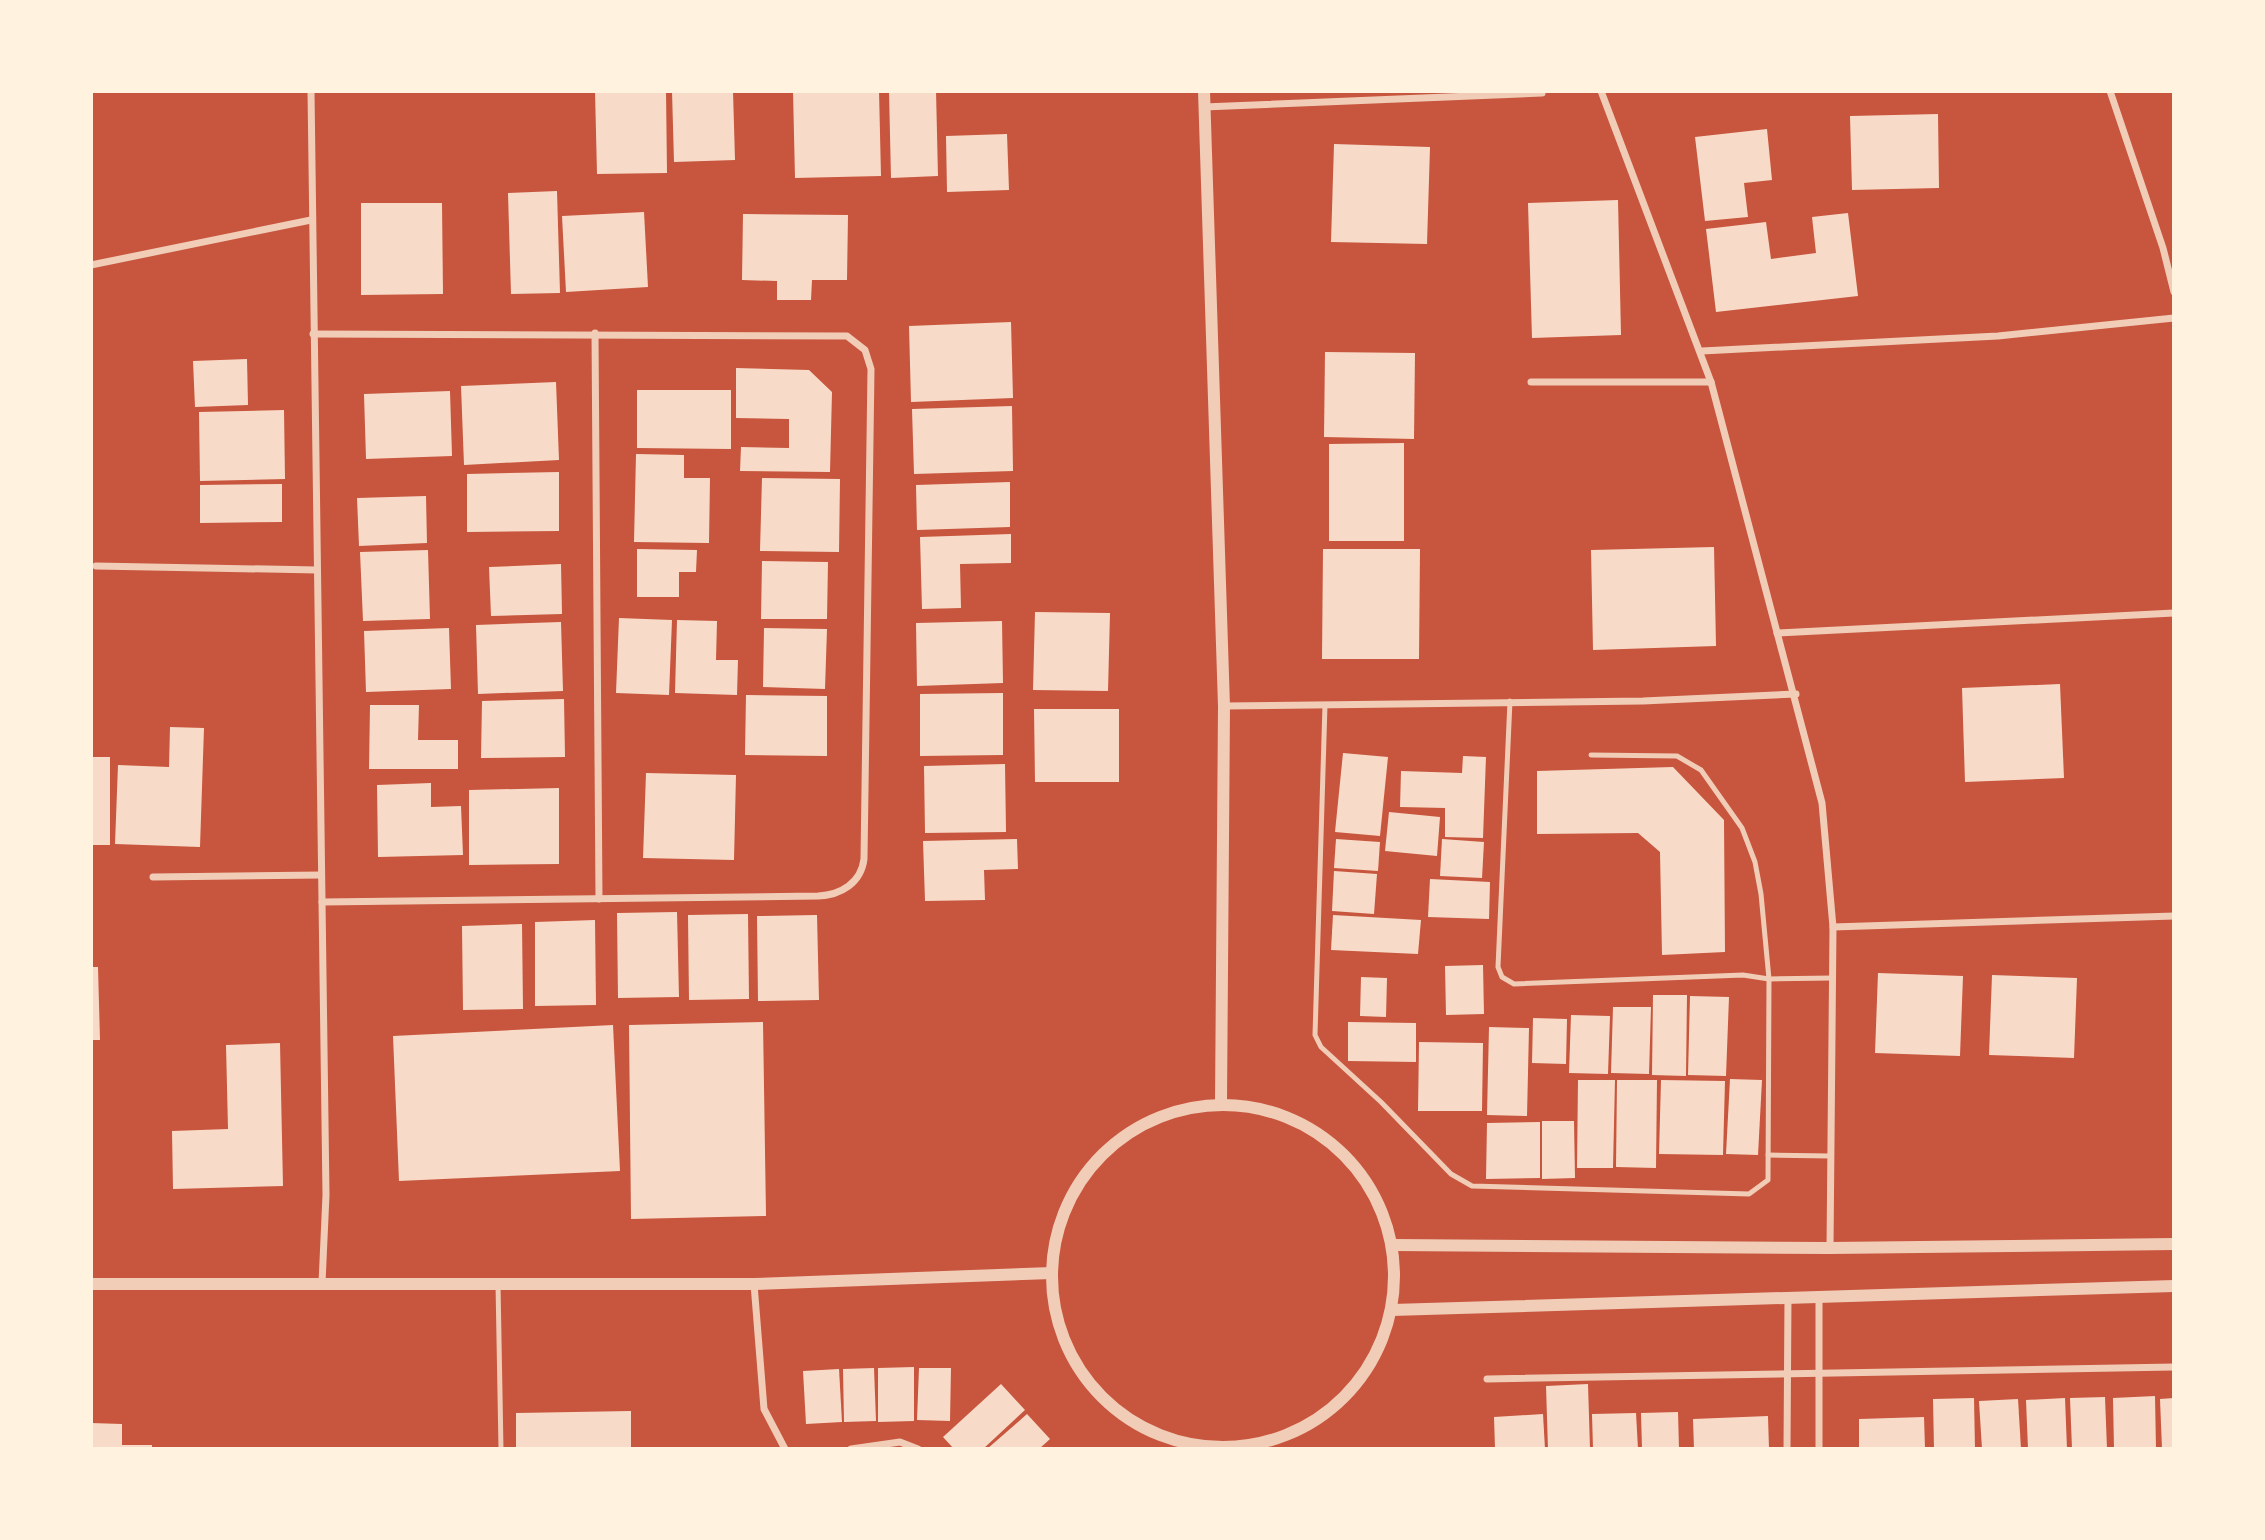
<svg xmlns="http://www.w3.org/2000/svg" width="2265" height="1540" viewBox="0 0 2265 1540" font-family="'Fira Sans',sans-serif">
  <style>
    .building { fill: #f7dbc8 }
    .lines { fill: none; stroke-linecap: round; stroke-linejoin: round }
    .service { stroke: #f1ccb7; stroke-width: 5 }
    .minor { stroke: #f1ccb7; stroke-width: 7 }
    .tertiary { stroke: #f1ccb7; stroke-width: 12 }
  </style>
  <rect width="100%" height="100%" fill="#c8553d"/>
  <g class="building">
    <polygon points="595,91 666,91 667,173 597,174"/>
    <polygon points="672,91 733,91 735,160 674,162"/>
    <polygon points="793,91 879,91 881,176 795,178"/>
    <polygon points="889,91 936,91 938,176 891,178"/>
    <polygon points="1938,114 1939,188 1852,190 1850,116"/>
    <polygon points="1767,129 1772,180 1744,183 1748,217 1705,221 1695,137"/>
    <polygon points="1007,134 1009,190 947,192 946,136"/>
    <polygon points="1334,144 1430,147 1427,244 1331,242"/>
    <polygon points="557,191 560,293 511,294 508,193"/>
    <polygon points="1618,200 1621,335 1532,338 1528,203"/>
    <polygon points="361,203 442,203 443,294 361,295"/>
    <polygon points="644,212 648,287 566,292 562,216"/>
    <polygon points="1848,213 1858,296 1716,312 1706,229 1766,222 1771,259 1816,253 1812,217"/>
    <polygon points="743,214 848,215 847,280 812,280 811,300 777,300 777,281 742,280"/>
    <polygon points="1011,322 1013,398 911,402 909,326"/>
    <polygon points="1325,352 1415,353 1414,439 1324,437"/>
    <polygon points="247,359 248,405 195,407 193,361"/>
    <polygon points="736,368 809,370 832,392 830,472 740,471 741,447 789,448 789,419 736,418"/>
    <polygon points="556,382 559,460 464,465 461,386"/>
    <polygon points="637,390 731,390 731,449 637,448"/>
    <polygon points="450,391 452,456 366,459 364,394"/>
    <polygon points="1012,406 1013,471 914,474 912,409"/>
    <polygon points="284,410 285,479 200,481 199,412"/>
    <polygon points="1404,443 1404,541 1329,541 1329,444"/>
    <polygon points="636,454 684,455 684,478 710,478 709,543 634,542"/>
    <polygon points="559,472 559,531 467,532 467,474"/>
    <polygon points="762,478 840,479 839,552 760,551"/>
    <polygon points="1010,482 1010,527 917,530 916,485"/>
    <polygon points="282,484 282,522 200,523 200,485"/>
    <polygon points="426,496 427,543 359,546 357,498"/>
    <polygon points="1011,534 1011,563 960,564 961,608 922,609 920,537"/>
    <polygon points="1714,547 1716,646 1593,650 1591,550"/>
    <polygon points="637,549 697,550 696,572 679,572 679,597 637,597"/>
    <polygon points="1323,549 1420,549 1419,659 1322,659"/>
    <polygon points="428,550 430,619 363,621 360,552"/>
    <polygon points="762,561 828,562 827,619 761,619"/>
    <polygon points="561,564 562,614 491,616 489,567"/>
    <polygon points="1035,612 1110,613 1108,691 1033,690"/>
    <polygon points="619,618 672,620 669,695 616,693"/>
    <polygon points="677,620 717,621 716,660 738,660 737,695 675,693"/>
    <polygon points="1002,621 1003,683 917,686 916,623"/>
    <polygon points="561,622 563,691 478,694 476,625"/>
    <polygon points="449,628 451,689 366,692 364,631"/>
    <polygon points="764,628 827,629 825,689 763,687"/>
    <polygon points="2060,684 2064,778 1965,782 1962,688"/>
    <polygon points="1003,693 1003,755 920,756 920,694"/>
    <polygon points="746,695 827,696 827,756 745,755"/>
    <polygon points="564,699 565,757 481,758 482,701"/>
    <polygon points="370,705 419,705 418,740 458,740 458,769 369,769"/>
    <polygon points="1034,709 1119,709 1119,782 1035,782"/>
    <polygon points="170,727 204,728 200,847 115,844 118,765 169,767"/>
    <polygon points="1343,753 1388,757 1380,836 1335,832"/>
    <polygon points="1463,756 1486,757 1483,838 1445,837 1445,808 1400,807 1401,771 1462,773"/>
    <rect x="91" y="757" width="19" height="88"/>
    <polygon points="1005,764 1006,832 925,833 924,766"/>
    <polygon points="1673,767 1724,820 1725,952 1662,955 1660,852 1638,833 1537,834 1537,771"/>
    <polygon points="646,773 736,775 734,860 643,858"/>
    <polygon points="431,783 431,807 461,806 463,855 378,857 377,785"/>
    <polygon points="559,788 559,864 469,865 469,790"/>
    <polygon points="1389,812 1440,817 1437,856 1385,851"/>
    <polygon points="1017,839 1018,869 984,870 985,900 925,901 923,841"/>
    <polygon points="1336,839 1380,842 1378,871 1334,868"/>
    <polygon points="1442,839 1484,842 1482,878 1440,876"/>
    <polygon points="1334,871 1377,874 1374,914 1332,911"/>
    <polygon points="1430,879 1490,882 1489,919 1428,917"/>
    <polygon points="677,912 679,997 618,998 617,913"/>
    <polygon points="748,914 749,999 689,1000 688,915"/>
    <polygon points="817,915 819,1000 758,1001 757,916"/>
    <polygon points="1333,915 1421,920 1418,954 1331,950"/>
    <polygon points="595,920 596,1005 535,1006 535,922"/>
    <polygon points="522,924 523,1009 463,1010 462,926"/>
    <polygon points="1483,965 1484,1014 1446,1015 1445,966"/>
    <polygon points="91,967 98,967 100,1040 91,1040"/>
    <polygon points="1878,973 1963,976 1960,1056 1875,1053"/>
    <polygon points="1992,975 2077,978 2074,1058 1989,1055"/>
    <polygon points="1361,977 1387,978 1386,1017 1360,1016"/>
    <polygon points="1653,995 1687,995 1686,1076 1652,1075"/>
    <polygon points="1690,996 1729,997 1726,1076 1688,1075"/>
    <polygon points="1613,1007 1651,1007 1649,1074 1611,1073"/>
    <polygon points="1571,1015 1610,1016 1608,1074 1569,1073"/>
    <polygon points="1533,1018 1567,1019 1566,1064 1532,1063"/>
    <polygon points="763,1022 766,1216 631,1219 629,1025"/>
    <polygon points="1348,1022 1416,1023 1416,1062 1348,1061"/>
    <polygon points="613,1025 620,1171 399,1181 393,1036"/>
    <polygon points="1489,1027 1529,1028 1527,1116 1487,1115"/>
    <polygon points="1419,1042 1483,1043 1482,1111 1418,1111"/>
    <polygon points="280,1043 283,1186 173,1189 172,1131 228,1129 226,1045"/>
    <polygon points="1730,1079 1762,1080 1758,1155 1726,1154"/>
    <polygon points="1578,1080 1615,1080 1613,1168 1577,1168"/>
    <polygon points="1617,1080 1657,1080 1656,1168 1616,1167"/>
    <polygon points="1661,1080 1725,1081 1723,1155 1659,1154"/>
    <polygon points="1542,1121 1574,1121 1575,1178 1542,1179"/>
    <polygon points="1540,1122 1540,1178 1486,1179 1487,1123"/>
    <polygon points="914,1367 914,1421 878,1422 878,1368"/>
    <polygon points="874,1368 876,1421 844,1422 843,1369"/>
    <polygon points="919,1368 951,1368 950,1421 917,1420"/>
    <polygon points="839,1369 842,1422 806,1424 803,1371"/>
    <polygon points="1001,1384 1025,1410 983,1449 954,1449 943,1437"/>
    <polygon points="1588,1384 1590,1449 1548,1449 1546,1386"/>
    <polygon points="2155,1396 2156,1449 2114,1449 2113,1398"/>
    <polygon points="2105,1397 2107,1449 2072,1449 2070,1398"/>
    <polygon points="1974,1398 1975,1449 1934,1449 1933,1399"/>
    <polygon points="2065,1398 2067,1449 2028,1449 2026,1400"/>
    <polygon points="2174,1398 2174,1449 2162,1449 2160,1399"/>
    <polygon points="2018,1399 2021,1449 1982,1449 1979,1401"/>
    <polygon points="631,1411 631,1449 516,1449 516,1413"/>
    <polygon points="1678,1412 1679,1449 1642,1449 1641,1413"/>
    <polygon points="1636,1413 1638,1449 1593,1449 1592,1414"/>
    <polygon points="1027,1414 1050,1439 1039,1449 987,1449"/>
    <polygon points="1543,1414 1545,1449 1495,1449 1494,1417"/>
    <polygon points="1768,1416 1769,1449 1694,1449 1693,1419"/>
    <polygon points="1924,1417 1925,1449 1859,1449 1859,1419"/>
    <polygon points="91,1423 122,1424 122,1445 152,1445 152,1449 91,1449"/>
  </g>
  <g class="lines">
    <g class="service">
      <polyline points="1510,701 1498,967 1502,977 1514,984 1743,975 1769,979 1832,978"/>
      <polyline points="1325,705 1315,1035 1321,1047 1381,1102 1451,1174 1472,1186 1749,1194 1768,1180 1769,979 1761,894 1755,862 1742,828 1701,770 1677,756 1591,755"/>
      <polyline points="1768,1155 1830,1156"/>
      <polyline points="498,1284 501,1449"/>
    </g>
    <g class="minor">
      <polyline points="311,91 326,1195 322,1283"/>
      <polyline points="1601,91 1711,382 1822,803 1833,927 1830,1248"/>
      <polyline points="2110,91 2163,248 2174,292"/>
      <polyline points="1204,107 1542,93"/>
      <polyline points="91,265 311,220"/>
      <polyline points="595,333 599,899"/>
      <path d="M313,334L847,336L865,350L871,369L864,859C861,883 841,895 818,896L322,902"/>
      <polyline points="1702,351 1998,336 2174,318"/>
      <polyline points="1531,382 1711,382"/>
      <polyline points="96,566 317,570"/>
      <polyline points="1777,633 2174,613"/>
      <polyline points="1224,706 1643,701 1796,694"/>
      <polyline points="153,877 321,875"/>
      <polyline points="1833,927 2174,916"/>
      <polyline points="754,1284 764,1409 785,1449"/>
      <polyline points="1819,1296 1819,1449"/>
      <polyline points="1487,1379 2174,1367"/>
      <polyline points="851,1449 900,1442 918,1449"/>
      <polyline points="1787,1449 1788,1296"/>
    </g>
    <g class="tertiary">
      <polyline points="1204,91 1224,706 1221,1104"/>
      <circle cx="1223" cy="1276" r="171"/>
      <polyline points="1393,1245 1830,1248 2174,1244"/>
      <polyline points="91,1284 754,1284 1052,1273"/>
      <polyline points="1392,1310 2174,1286"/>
    </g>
  </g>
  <rect width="2265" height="1540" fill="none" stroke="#fff3e0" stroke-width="186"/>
</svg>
